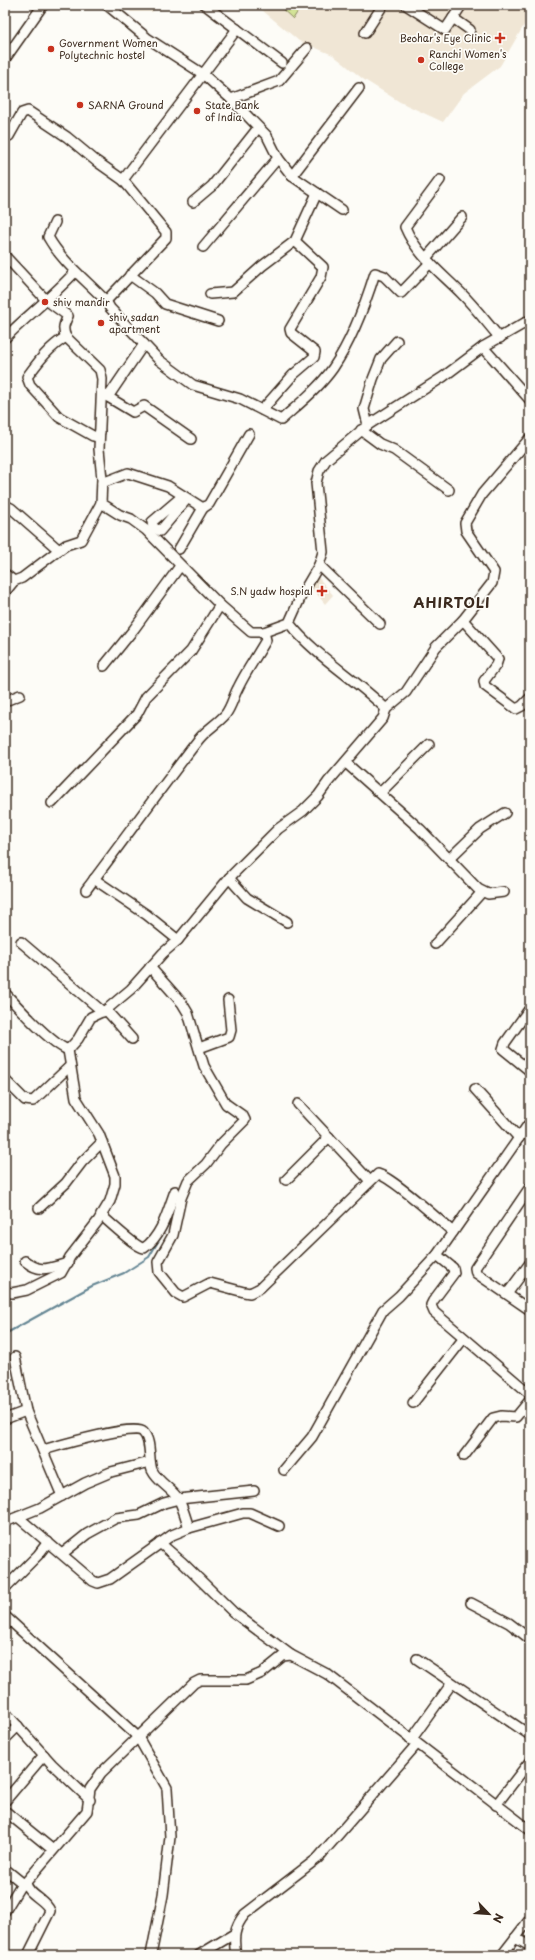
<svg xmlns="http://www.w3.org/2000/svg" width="535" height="1960" viewBox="0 0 535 1960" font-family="'Playpen Sans',sans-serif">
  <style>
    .built { fill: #f0e6d5 }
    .green { fill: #d3e397; stroke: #87865a }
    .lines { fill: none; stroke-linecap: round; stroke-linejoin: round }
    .stream { stroke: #648593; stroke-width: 2 }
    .minor-casing { stroke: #3b2a1e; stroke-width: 12 }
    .minor { stroke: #fdfcf7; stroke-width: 9 }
    .poi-dot { fill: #c8321e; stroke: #fdfcf7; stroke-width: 1.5 }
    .labels { text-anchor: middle; stroke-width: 3.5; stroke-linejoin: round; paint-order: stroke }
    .poi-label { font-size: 10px; fill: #3b2a1e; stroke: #fdfcf7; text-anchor: start }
    .district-label { font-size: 14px; font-weight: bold; letter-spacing: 1px; fill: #3b2a1e; stroke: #fdfcf7 }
  </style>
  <rect width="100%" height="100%" fill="#fdfcf7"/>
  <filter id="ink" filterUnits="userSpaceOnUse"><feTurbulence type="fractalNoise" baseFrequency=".025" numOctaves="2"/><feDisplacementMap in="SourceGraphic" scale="8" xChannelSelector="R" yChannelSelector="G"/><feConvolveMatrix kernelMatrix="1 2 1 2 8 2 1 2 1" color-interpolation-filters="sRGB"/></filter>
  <g filter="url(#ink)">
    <g class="built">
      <polygon points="124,5 157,5 152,12 131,12"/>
      <polygon points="256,5 518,5 530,15 500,66 464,93 443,122 400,102 363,79 333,55 299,41"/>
      <polygon points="318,577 333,595 325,604 311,587"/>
    </g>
    <polygon class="green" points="278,5 302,5 293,19"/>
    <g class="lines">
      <polyline class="stream" points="5,1334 92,1286 124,1273 149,1257 169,1223"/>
      <g class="minor-casing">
        <g id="minor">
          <polyline points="107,5 147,38 203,74 231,99 267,136 278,158 292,176 342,210"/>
          <polyline points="205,5 282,63"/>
          <polyline points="406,5 445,30 461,6"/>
          <polyline points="453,18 470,30"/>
          <polyline points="365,33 383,5"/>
          <polyline points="5,59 43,5"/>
          <polyline points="231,99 279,81 307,48"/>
          <polyline points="5,137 9,136 22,113 28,111 67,137 96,161 123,180 237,29"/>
          <polyline points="292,176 359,88"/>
          <path d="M440,180L405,227C416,254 441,273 461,293C475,307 487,323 500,338"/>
          <polyline points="193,202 212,186 258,128"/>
          <path d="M55,222L48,237C62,262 86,280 106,301L166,238V232L123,180"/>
          <polyline points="203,247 278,158"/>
          <path d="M5,256L46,300L68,316C64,324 62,329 66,337L100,370L102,379L99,449L102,479L101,503L81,540L66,545L59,550"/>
          <polyline points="426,258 462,217"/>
          <polyline points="130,275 155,293 165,304 218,321"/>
          <polyline points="210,294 233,292 262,266 295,241 317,193"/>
          <path d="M106,301L110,308L159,360L193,385L240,399L281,420C299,404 319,388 333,368C352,340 365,305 375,273L384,276L401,293L430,263"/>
          <path d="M66,337C49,347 38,362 27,377L30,385L59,417L93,436L97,437L100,432"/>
          <path d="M5,338C28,315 53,296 75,272"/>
          <polyline points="483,347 530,400"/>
          <polyline points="103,394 133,412 144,406 191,439"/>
          <polyline points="108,397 144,344"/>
          <polyline points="262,410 293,375 314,357 315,352 291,333 290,329 321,277 323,267 295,241"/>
          <polyline points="368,425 364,409 373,379 381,359 397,341"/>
          <polyline points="361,430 380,444 394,450 449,490"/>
          <polyline points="102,483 128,473 168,486 203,508 179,549"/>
          <polygon points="179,499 187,499 160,531 153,527 152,522"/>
          <polyline points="5,505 11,508 59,550 22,578 14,581"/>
          <polyline points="203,508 209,504 249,434"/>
          <polyline points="319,565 380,624"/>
          <polyline points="5,574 14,581 5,592"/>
          <polyline points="463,620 498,659 496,665 484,681 485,686 516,709 522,706 530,698"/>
          <polyline points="264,632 289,623 302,594 319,565 323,552 316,483 319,471 326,460 368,425 443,377 483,347 530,320"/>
          <polyline points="104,666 134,629 180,566"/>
          <polyline points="5,701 20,695"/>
          <polyline points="386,709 406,692 436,647 463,620 492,583 494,572 466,531 465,523 482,494 530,438"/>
          <polyline points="346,763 420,829 478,889 488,894 504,892"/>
          <polyline points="380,793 429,744"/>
          <polyline points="52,803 137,714 146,697 191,651 220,605 146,530 131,519 120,515 101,503"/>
          <polyline points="449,859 480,829 505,813"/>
          <polyline points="229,878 247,898 287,922"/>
          <polyline points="94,879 147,915 178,940"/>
          <path d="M86,890C124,840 160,789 199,739C206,730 217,724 225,715C232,706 233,697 238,688C246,671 257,656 266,640L264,632H251L220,605"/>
          <polyline points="21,942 103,1012"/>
          <polyline points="435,944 482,892"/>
          <path d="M150,967L182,1003L188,1013L204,1066L226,1104L243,1116L245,1120L221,1144L206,1164L188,1181L181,1198L173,1235L158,1262L159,1272L176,1293L183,1297L187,1295L210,1283L244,1292L250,1293L260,1288L378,1174C393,1178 439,1220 453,1232"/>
          <path d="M5,993C19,1008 50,1043 68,1050L78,1039L91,1017L106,1010L131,989L163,953L178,940L229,878L278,829L303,811L318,796L328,782L383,718L386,709C356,679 316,657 289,623"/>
          <polyline points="530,1008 505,1043 503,1049 530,1071"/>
          <polyline points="106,1010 132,1039"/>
          <polyline points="199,1048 229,1037 231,1030 228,1000"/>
          <polyline points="5,1080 25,1100 33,1101 70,1066"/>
          <polyline points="475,1089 519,1138"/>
          <polyline points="298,1104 370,1181"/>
          <polyline points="286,1180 329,1137"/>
          <polyline points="530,1187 475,1268 476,1273 530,1310"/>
          <polyline points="39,1208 66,1183 82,1162 102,1142"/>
          <path d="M101,1215C109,1222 137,1248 144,1248C162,1236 168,1210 175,1191"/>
          <polyline points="437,1255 453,1268 454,1273 433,1301 431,1305 434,1312 530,1394"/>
          <path d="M25,1261C41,1274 49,1268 68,1263"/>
          <polyline points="5,1292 12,1293 27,1290 61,1273 70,1257 98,1221 110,1201 115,1184 115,1176 99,1134 76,1098 68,1050"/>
          <polyline points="507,1294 530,1263"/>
          <polyline points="15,1357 26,1411 62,1496"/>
          <polyline points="413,1403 464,1338"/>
          <polyline points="5,1419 26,1411"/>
          <path d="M43,1450C57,1446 135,1423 143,1432C152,1441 148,1459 152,1470C158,1483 172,1488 179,1500C183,1508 186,1519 189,1528"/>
          <polyline points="464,1456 493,1418 501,1416 516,1417 530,1400"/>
          <polyline points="284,1470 312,1437 383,1310 399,1296 437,1255 530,1122"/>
          <polyline points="18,1517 93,1581 98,1583 110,1579 172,1535 189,1528 243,1513 250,1513 279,1526"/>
          <polyline points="5,1522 40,1508 85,1483 111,1472 150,1462"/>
          <polyline points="160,1543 183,1563 233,1612 291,1655"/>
          <polyline points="62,1554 87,1534 116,1518 139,1515 164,1503 179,1499 254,1491"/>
          <polyline points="5,1588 38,1555 48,1542"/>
          <polyline points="471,1603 509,1623 530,1639"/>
          <polyline points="5,1616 138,1737 167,1788 170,1837 163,1895 151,1955"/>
          <polyline points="417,1659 530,1735"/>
          <polyline points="5,1712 52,1764 90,1800"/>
          <polyline points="5,1739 18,1726"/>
          <polyline points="411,1740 452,1683"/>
          <polyline points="5,1801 44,1755"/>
          <polyline points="496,1805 530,1761"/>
          <polyline points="5,1811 53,1850"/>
          <polyline points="5,1869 26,1886"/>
          <polyline points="5,1911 22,1883"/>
          <polyline points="515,1938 530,1946"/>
          <path d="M28,1955L50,1911C46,1899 27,1895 26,1882L87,1811L90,1789L101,1773L194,1683L200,1680H246L262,1673L283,1656L291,1655L327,1674L530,1830"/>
          <polyline points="199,1955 234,1934"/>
          <path d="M236,1955C233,1938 234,1927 245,1914L318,1858L417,1744"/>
          <polyline points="502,1955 530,1919"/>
        </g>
      </g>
      <use href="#minor" class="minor"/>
    </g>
  </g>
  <g class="poi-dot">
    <path d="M498 32h4v4h4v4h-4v4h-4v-4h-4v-4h4z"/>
    <circle cx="51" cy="49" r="4"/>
    <circle cx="421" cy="60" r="4"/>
    <circle cx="80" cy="105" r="4"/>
    <circle cx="197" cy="111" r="4"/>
    <circle cx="45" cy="302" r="4"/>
    <circle cx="101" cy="323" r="4"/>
    <path d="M320 585h4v4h4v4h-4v4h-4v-4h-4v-4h4z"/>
  </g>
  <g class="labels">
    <g class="poi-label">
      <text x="491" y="42" text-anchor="end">Beohar's Eye Clinic</text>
      <text x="59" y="47">Government Women<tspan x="59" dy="12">Polytechnic hostel</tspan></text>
      <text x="429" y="58">Ranchi Women's<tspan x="429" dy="12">College</tspan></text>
      <text x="88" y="109">SARNA Ground</text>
      <text x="205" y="109">State Bank<tspan x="205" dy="12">of India</tspan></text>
      <text x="53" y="306">shiv mandir</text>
      <text x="109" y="321">shiv sadan<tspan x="109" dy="12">apartment</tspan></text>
      <text x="313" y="595" text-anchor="end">S.N yadw hospial</text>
    </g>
    <g class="district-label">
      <text x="452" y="608">AHIRTOLI</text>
    </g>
  </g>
  <rect width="535" height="1960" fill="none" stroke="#fdfcf7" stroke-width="20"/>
  <rect x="10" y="10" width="515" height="1940" fill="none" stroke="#3b2a1e" stroke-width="1.5" filter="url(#ink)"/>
  <g transform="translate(489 1914) rotate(115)" stroke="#fdfcf7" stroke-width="3" paint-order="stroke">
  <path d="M0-3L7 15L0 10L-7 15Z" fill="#3b2a1e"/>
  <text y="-6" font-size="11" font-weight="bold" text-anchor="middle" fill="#3b2a1e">N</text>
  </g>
</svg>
